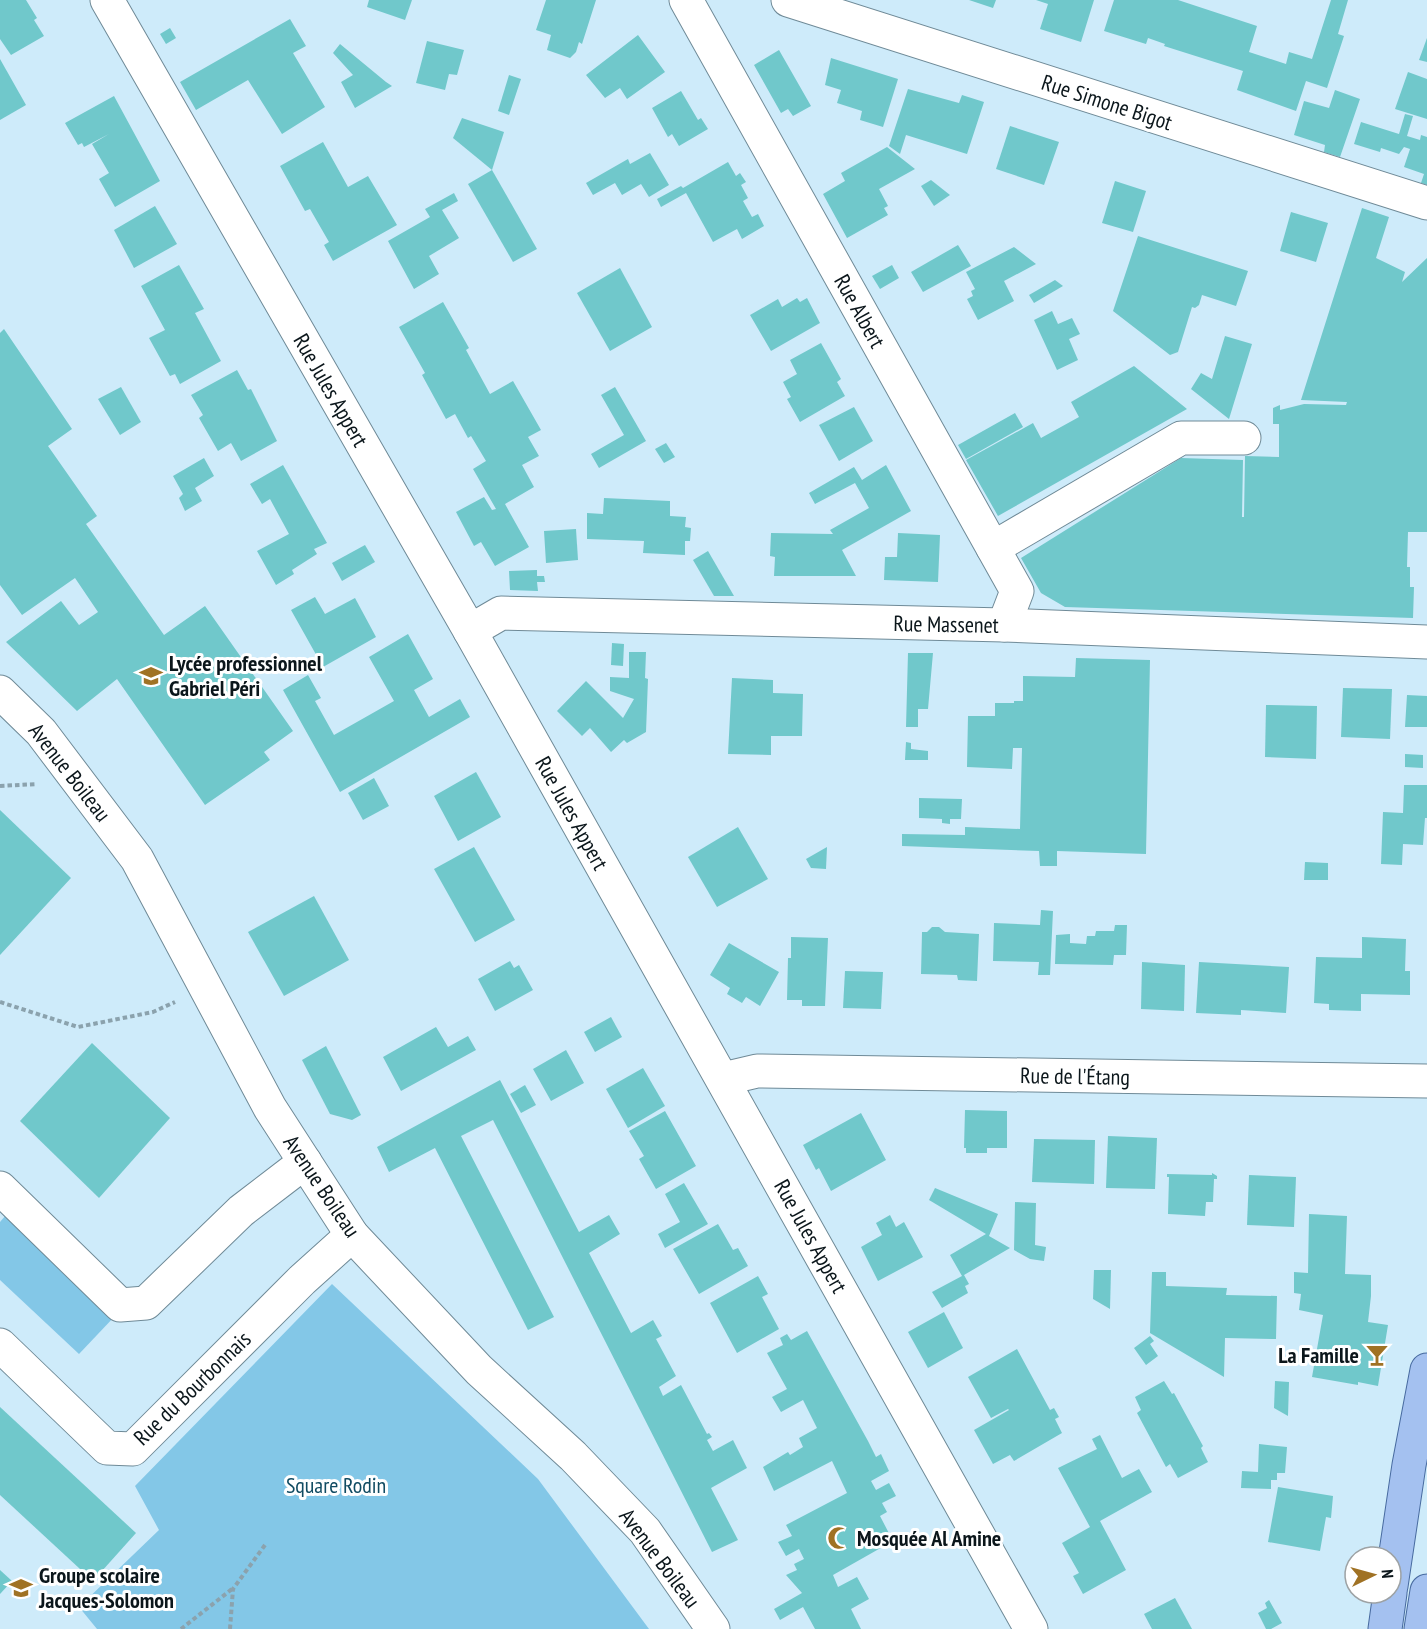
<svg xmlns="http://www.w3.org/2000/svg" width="1427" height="1629" viewBox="0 0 1427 1629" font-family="'PT Sans Narrow',sans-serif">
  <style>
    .green { fill: #83c7e7 }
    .building { fill: #70c8cb }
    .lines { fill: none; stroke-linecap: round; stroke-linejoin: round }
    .minor-casing { stroke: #6f8a97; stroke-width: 35 }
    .major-casing { stroke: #476a9f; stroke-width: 35 }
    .path { stroke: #8ba2ad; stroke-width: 4; stroke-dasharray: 4.5 3; stroke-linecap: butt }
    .minor { stroke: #fff; stroke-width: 33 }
    .major { stroke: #a4c1f0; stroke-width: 33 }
    .labels { text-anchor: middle; stroke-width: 6; stroke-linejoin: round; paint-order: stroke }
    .street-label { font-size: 22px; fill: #0b161b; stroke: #fff }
    .poi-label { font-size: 22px; font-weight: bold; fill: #0b161b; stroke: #fff; text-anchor: start }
    .park-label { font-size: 22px; fill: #104b62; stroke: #fff }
  </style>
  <rect width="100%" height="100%" fill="#ceebfa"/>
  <g class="green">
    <polygon points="6,1215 115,1316 79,1354 0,1280 0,1222"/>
    <polygon points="332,1284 538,1479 649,1629 97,1629 79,1607 159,1530 135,1486"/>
  </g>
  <g class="building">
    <polygon points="0,0 26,0 37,18 34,20 44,36 11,55 0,39"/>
    <polygon points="369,0 412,0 405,20 367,7"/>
    <polygon points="546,0 596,0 582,44 579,42 576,52 570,58 547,50 551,35 536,30"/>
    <polygon points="969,0 996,0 993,8"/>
    <polygon points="1036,0 1094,0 1081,42 1040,29 1048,4"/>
    <polygon points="1114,0 1178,0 1257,26 1249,52 1286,64 1289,52 1312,59 1331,0 1348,0 1338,34 1344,36 1327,88 1306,81 1296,111 1237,90 1243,71 1164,46 1165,44 1148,38 1146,44 1104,31"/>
    <polygon points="290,19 306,46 293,53 325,107 282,134 248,80 196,110 180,82"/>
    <polygon points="170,28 176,38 166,44 160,34"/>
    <polygon points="638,35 665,72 627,99 620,88 605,98 586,75"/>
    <polygon points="1427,38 1427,62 1419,60"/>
    <polygon points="427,41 464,50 457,75 449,74 445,90 416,83"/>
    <polygon points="340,44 386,82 392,86 355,108 341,82 353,75 333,53"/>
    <polygon points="779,50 811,106 793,116 788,109 781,113 754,65"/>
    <polygon points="831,58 898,79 883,127 860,120 862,111 837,103 841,90 825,85"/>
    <polygon points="0,59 26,105 0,120"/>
    <polygon points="1408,72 1427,79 1427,119 1395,109"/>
    <polygon points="509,75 521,79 509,115 498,111"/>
    <polygon points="908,89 959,103 962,95 984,102 967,154 906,135 900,154 889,146"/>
    <polygon points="1335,90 1360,99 1340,157 1324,152 1325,145 1294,135 1304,101 1329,108"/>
    <polygon points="681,91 698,120 701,118 708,129 679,146 672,134 668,137 652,108"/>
    <polygon points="114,96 160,181 115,207 99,179 109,173 92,144 109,134 84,147 82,143 78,145 65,123"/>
    <polygon points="1405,114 1413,116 1407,136 1420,140 1421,135 1427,137 1427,185 1421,183 1424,174 1404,167 1410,149 1404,147 1399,154 1381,148 1380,152 1354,144 1361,122 1399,134"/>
    <polygon points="462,118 504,132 492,170 453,138"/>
    <polygon points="1010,126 1059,142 1044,185 996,169"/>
    <polygon points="323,142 348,187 368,176 397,225 333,261 324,245 329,242 310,209 305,211 280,166"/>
    <polygon points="887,147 915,169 879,189 888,206 884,208 888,215 847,238 823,194 845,181 841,173"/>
    <polygon points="650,153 669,185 649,197 641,184 622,195 615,183 593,195 586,183 628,159 630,164"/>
    <polygon points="728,162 736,176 740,173 746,182 741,185 748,198 743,201 752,217 758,214 764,226 742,239 737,229 713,242 686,193 661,207 657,199 681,186 683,188"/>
    <polygon points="492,170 537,249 513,262 468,184"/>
    <polygon points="931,180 950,195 934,206 921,186"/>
    <polygon points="1115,181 1146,191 1133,232 1102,223"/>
    <polygon points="454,193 458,201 442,210 459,238 429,256 439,274 414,289 388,241 430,217 425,209"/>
    <polygon points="155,206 177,244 134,268 114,230"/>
    <polygon points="1362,208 1389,217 1376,258 1405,272 1402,282 1427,258 1427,532 1408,532 1407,567 1410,567 1410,587 1414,587 1413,618 1065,607 1041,593 1021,558 1181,458 1243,460 1242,517 1244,517 1245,456 1279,457 1279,424 1273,424 1273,408 1280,405 1280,410 1304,404 1346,405 1347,402 1301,400"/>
    <polygon points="1291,212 1328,223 1316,262 1280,251"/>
    <polygon points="1138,236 1248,271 1236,306 1202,295 1199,305 1195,308 1192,307 1178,352 1170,355 1113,311"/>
    <polygon points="958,245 971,266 923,292 911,272"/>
    <polygon points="1014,247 1036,264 1004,281 1014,301 978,320 967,299 973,296 971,291 975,289 966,272"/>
    <polygon points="179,265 204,309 195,313 221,361 180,384 175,374 170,376 149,338 165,330 141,286"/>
    <polygon points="892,265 899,278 880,289 872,276"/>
    <polygon points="620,268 652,327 610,351 577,293"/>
    <polygon points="1055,280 1063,286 1034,303 1029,295"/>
    <polygon points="797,298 800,302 807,298 820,323 771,351 750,315 778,299 782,307"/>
    <polygon points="443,302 469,348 466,350 490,394 513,381 541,430 528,437 539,456 522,465 534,487 505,504 529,547 495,566 481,542 474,546 456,512 484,497 492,510 496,509 473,469 486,461 471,436 468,438 455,414 446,419 422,375 425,373 399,327"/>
    <polygon points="1052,311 1058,324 1072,318 1080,334 1069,339 1078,360 1057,370 1034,320"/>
    <polygon points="4,329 72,429 48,446 97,516 86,524 164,635 205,606 293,731 264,752 270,760 205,805 117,679 77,711 6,642 61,601 79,625 98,612 75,578 22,615 0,585 0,333"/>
    <polygon points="1225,336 1252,344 1229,419 1191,389 1201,373 1212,379"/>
    <polygon points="821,343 841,379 837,382 845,396 800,422 787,399 791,397 783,382 797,374 790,360"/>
    <polygon points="1134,366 1187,409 998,516 966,460 1033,423 1041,438 1079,417 1071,402"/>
    <polygon points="237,370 248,390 251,389 277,441 241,461 231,443 218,451 199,418 203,415 191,395"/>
    <polygon points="121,387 141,422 120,435 98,399"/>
    <polygon points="615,387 646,441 599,468 591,454 624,435 601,395"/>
    <polygon points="854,407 873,441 839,461 819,425"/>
    <polygon points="1015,413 1023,427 966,459 958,445"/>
    <polygon points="666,443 675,457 664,463 655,449"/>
    <polygon points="204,458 214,476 195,488 202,501 185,511 179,498 183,494 173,476"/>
    <polygon points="283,465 327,543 314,549 317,554 292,570 294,574 276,585 257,551 289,534 270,499 262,504 250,484"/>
    <polygon points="886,465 911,511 842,550 856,576 774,576 775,557 770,556 771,533 833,534 830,530 869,508 855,483 815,504 809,493 854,467 862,480"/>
    <polygon points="604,498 670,501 670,516 686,517 685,527 691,528 690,541 685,541 685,555 643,553 644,541 587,539 587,513 603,514"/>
    <polygon points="576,529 578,560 546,563 544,531"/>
    <polygon points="898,533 940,535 938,582 884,580 885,557 897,557"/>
    <polygon points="365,545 375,562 342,581 332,563"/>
    <polygon points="708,551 734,596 714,596 693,560"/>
    <polygon points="537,570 537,576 544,576 545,582 537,582 538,591 510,590 509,571"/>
    <polygon points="315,597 325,614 355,598 376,637 323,667 291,610"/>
    <polygon points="408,634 433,679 414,690 429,717 460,699 470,717 340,792 283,690 308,675 321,698 315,701 334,735 394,701 369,657"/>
    <polygon points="612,643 624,644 623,666 611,665"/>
    <polygon points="629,652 646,652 645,678 648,679 646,732 627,743 624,740 611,752 590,728 582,736 557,711 586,681 623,718 634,699 610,691 610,677 629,678"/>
    <polygon points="908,653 933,653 928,709 918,709 918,727 906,727"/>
    <polygon points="1076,658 1150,660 1146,854 1057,851 1057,866 1040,866 1039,851 902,846 902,834 965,835 965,827 1020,829 1022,748 1013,748 1012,769 967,767 968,716 995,716 995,703 1014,703 1014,701 1023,701 1023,676 1075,677"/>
    <polygon points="732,678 773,680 773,693 803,694 802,736 771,736 771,755 728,754"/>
    <polygon points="1343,688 1392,689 1390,739 1341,737"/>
    <polygon points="1407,695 1427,696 1427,727 1405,727"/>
    <polygon points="1266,705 1317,706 1316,759 1265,757"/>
    <polygon points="906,742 911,743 911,749 928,751 928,760 905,760"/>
    <polygon points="1405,754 1423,755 1423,768 1405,767"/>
    <polygon points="476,772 501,817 458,841 434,796"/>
    <polygon points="374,778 389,806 363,820 348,793"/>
    <polygon points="1404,785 1427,785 1427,818 1425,818 1423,845 1403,844 1402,865 1381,864 1383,812 1403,813"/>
    <polygon points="919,798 962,799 961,819 950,819 950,824 942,823 942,819 919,818"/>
    <polygon points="0,810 71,878 0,955"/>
    <polygon points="738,827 768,879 717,907 688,857"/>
    <polygon points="474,847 515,920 475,942 434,869"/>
    <polygon points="827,847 826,869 811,868 806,859"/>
    <polygon points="1305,862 1328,863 1328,880 1304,880"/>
    <polygon points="314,896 349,960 284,996 248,932"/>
    <polygon points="1041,910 1053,911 1050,975 1038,975 1039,962 993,961 994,923 1040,925"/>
    <polygon points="1115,925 1127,925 1126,955 1114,955 1113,965 1055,964 1056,935 1070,934 1070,943 1086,944 1087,936 1095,936 1096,931 1114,931"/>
    <polygon points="932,927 939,927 945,932 979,934 977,981 958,980 957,975 921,974 922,932 927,932"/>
    <polygon points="791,937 828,938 825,1006 802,1006 802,1000 787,1000 788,958 791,958"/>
    <polygon points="1362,937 1406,939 1405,971 1410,971 1410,995 1361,994 1361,1011 1329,1010 1329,1004 1314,1003 1316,957 1362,958"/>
    <polygon points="729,943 779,972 760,1006 746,997 742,1003 727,994 730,988 710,975"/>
    <polygon points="510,961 514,968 519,965 533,990 495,1011 478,979"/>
    <polygon points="1142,962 1185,965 1184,1011 1141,1009"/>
    <polygon points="1199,962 1289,967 1286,1013 1241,1010 1241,1015 1196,1013"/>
    <polygon points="845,971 883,972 881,1009 843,1008"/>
    <polygon points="611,1017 622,1037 595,1052 584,1032"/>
    <polygon points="436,1027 448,1047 468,1036 476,1050 401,1091 383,1057"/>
    <polygon points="92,1043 170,1118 99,1198 20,1121"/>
    <polygon points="326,1046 361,1115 352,1120 330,1114 302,1060"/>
    <polygon points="566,1050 584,1083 551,1101 533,1069"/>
    <polygon points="643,1068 665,1106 628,1128 606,1089"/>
    <polygon points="500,1080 579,1232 609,1215 620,1234 589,1253 631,1333 653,1320 662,1336 656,1339 676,1376 659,1387 663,1396 681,1385 707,1434 709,1433 712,1437 707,1440 713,1451 733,1440 747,1468 711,1488 738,1540 712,1552 493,1120 461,1136 554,1317 528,1330 435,1148 389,1172 377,1147"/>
    <polygon points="525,1085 536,1105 521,1113 510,1094"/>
    <polygon points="965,1110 1007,1111 1007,1148 987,1148 987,1153 966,1153 966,1148 964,1148"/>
    <polygon points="665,1111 696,1166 656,1189 639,1159 644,1156 629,1131"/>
    <polygon points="861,1113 886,1160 831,1191 819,1168 816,1170 803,1145"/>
    <polygon points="1108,1136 1157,1138 1155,1189 1106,1188"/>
    <polygon points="1034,1139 1095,1140 1094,1184 1032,1182"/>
    <polygon points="1212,1173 1217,1176 1217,1179 1214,1179 1213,1202 1206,1202 1205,1216 1168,1214 1169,1177 1167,1177 1167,1174 1212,1175"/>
    <polygon points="1249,1175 1296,1177 1294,1227 1247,1225"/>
    <polygon points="684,1183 708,1224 665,1248 658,1234 680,1222 665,1194"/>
    <polygon points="935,1188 998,1214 989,1236 1010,1248 964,1275 969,1284 965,1286 968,1293 942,1308 932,1292 962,1276 950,1255 986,1234 929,1200"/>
    <polygon points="1015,1202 1036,1203 1035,1245 1046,1247 1044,1261 1030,1259 1014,1250"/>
    <polygon points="1309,1214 1347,1216 1345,1274 1371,1275 1371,1296 1368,1322 1388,1325 1378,1386 1358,1382 1358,1385 1312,1377 1323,1315 1299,1310 1301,1294 1294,1293 1294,1272 1308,1273"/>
    <polygon points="890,1215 896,1227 904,1222 923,1257 878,1281 861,1247 882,1235 876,1223"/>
    <polygon points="718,1224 733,1250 738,1248 748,1266 699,1294 673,1249"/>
    <polygon points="1094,1270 1111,1270 1110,1309 1093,1299"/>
    <polygon points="1152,1272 1166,1272 1166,1286 1227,1288 1226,1295 1277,1296 1276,1339 1225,1338 1224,1377 1150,1333"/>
    <polygon points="758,1276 768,1294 762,1297 779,1329 737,1353 710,1303"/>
    <polygon points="944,1312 963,1348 928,1368 908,1332"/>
    <polygon points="807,1331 868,1441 876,1457 881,1454 889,1471 871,1481 876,1490 889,1483 896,1496 882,1503 887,1512 880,1516 893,1541 833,1575 838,1587 857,1577 869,1599 851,1609 861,1629 815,1629 803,1607 780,1620 774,1609 802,1593 786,1575 797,1570 794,1564 804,1559 799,1549 786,1556 778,1542 792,1536 786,1525 847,1493 832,1461 774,1491 763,1467 788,1452 790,1455 803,1447 799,1438 817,1428 803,1400 781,1412 772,1397 787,1389 767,1353 783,1345 780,1338 787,1334 791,1340"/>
    <polygon points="1150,1336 1154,1341 1150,1344 1158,1356 1146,1365 1134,1348"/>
    <polygon points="1017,1349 1050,1410 1054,1408 1059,1417 1055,1419 1062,1433 1014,1461 1010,1455 993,1464 974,1430 1009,1410 1008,1409 991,1418 968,1377"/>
    <polygon points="1164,1381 1172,1394 1174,1393 1203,1446 1201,1448 1208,1462 1178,1478 1170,1464 1166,1467 1137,1413 1141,1410 1135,1397"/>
    <polygon points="1275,1381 1289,1382 1288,1416 1274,1408"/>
    <polygon points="0,1407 136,1533 93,1581 0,1495"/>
    <polygon points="1100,1435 1122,1478 1139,1469 1152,1492 1100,1521 1126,1570 1083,1594 1073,1576 1079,1573 1062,1543 1090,1527 1058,1468 1097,1449 1092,1439"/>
    <polygon points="1259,1444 1287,1447 1285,1473 1277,1473 1277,1480 1271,1480 1271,1489 1241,1488 1242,1471 1258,1472"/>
    <polygon points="1278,1487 1333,1496 1331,1518 1326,1517 1320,1551 1268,1542"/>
    <polygon points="0,1570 12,1581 0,1594"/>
    <polygon points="1175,1598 1192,1629 1152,1629 1144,1614"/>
    <polygon points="1269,1600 1282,1623 1271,1629 1266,1629 1258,1613 1267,1608 1265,1603"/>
  </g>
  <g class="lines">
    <g class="minor-casing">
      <g id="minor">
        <polyline points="107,0 470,631 1031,1629"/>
        <polyline points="686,0 1017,591 1004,625"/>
        <polyline points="788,0 1427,203"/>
        <polyline points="993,548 1181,438 1244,438"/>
        <polyline points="470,631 501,613 1004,625 1427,642"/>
        <polyline points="0,692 41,732 137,859 270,1108 352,1235 479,1370 573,1456 645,1531 713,1629"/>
        <polyline points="723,1079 757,1071 1427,1081"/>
        <polyline points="0,1188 120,1305 146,1303 241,1211 305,1162"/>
        <polyline points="0,1345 107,1448 133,1449 302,1280 352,1235"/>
      </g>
    </g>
    <g class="major-casing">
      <g id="major">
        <polyline points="1391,1586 1409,1465 1427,1370"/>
        <polyline points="1385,1629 1390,1593"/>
        <polyline points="1421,1629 1427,1591"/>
      </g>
    </g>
    <g class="path">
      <polyline points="0,786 37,784"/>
      <polyline points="0,1002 78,1027 153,1012 175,1002"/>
      <polyline points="181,1629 232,1589"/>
      <polyline points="230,1629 233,1589 265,1545"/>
    </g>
    <use href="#minor" class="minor"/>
    <use href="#major" class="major"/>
  </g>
  <defs>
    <g id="school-bare" transform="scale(1.8)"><path d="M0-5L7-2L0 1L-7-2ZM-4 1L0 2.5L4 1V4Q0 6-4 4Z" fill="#a07224" stroke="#fff" stroke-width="2.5" paint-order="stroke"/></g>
    <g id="bar-bare" transform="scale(1.8)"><path d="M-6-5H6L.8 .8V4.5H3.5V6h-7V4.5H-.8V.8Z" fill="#a07224" stroke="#fff" stroke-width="2.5" paint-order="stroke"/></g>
    <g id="mosque-bare" transform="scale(1.8)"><path d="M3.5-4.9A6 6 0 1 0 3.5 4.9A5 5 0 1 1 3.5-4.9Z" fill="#a07224" stroke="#fff" stroke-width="2.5" paint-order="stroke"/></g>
  </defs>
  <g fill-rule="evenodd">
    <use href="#school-bare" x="151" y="676"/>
    <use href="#bar-bare" x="1377" y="1355"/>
    <use href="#mosque-bare" x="839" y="1538"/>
    <use href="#school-bare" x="21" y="1588"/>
  </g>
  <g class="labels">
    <g class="street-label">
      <text transform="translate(1107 102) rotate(18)" y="8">Rue Simone Bigot</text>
      <text transform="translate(860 311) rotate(61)" y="8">Rue Albert</text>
      <text transform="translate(331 390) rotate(60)" y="8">Rue Jules Appert</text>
      <text transform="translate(946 624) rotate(1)" y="8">Rue Massenet</text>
      <text transform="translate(70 772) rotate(52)" y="8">Avenue Boileau</text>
      <text transform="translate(572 813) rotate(61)" y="8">Rue Jules Appert</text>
      <text transform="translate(1075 1076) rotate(1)" y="8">Rue de l'Étang</text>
      <text transform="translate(322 1186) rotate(56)" y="8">Avenue Boileau</text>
      <text transform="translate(811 1236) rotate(61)" y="8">Rue Jules Appert</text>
      <text transform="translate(192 1388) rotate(-44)" y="8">Rue du Bourbonnais</text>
      <text transform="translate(660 1558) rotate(53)" y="8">Avenue Boileau</text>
    </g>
    <g class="poi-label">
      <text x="169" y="671">Lycée professionnel<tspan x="169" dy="25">Gabriel Péri</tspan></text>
      <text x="1359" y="1363" text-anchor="end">La Famille</text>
      <text x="857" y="1546">Mosquée Al Amine</text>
      <text x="39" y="1583">Groupe scolaire<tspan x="39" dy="25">Jacques-Solomon</tspan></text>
    </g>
    <g class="park-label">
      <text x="336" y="1493">Square Rodin</text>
    </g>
  </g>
  <g transform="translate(1373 1575) rotate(85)"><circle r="28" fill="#ffffff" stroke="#9da2a4" stroke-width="1.5"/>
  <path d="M0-4.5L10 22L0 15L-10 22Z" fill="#a07224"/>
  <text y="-9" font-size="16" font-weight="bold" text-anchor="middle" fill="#0b161b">N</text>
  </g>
</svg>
